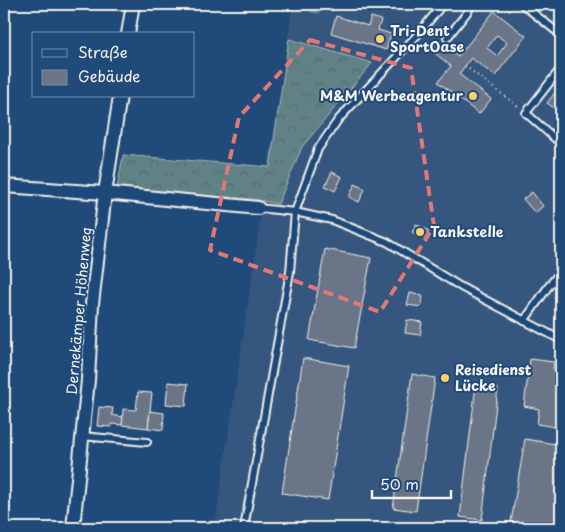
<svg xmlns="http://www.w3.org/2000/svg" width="565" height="532" viewBox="0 0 565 532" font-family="'Playpen Sans',sans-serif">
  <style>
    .built { fill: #36577e }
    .forest { fill: url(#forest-crowns); stroke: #aab9b6 }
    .water { fill: url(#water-ripples); stroke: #8ca8be }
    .building { fill: #6a7688; stroke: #f4f1e8; fill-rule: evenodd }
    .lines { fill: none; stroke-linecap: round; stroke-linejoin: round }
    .lane-casing { stroke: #f4f1e8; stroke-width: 10 }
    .street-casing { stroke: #f4f1e8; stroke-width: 16 }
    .path { stroke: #f4f1e8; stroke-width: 2; stroke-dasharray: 1 4; stroke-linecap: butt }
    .lane { stroke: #1f4a7a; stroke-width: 6 }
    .street { stroke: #1f4a7a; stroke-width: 12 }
    .marked { fill: none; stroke: #e27875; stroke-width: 4; stroke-dasharray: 10 6; stroke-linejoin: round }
    .poi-dot { fill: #ffd166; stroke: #1f4a7a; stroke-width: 2 }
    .labels { text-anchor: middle; stroke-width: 4; stroke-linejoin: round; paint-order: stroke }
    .poi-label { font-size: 14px; font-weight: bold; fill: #f4f1e8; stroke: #1f4a7a; text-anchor: start }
    .street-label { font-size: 14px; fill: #f4f1e8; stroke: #1f4a7a }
  </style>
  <defs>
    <pattern id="forest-crowns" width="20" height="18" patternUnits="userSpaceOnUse" patternTransform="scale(1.25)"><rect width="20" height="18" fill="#608185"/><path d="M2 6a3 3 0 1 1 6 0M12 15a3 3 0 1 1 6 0" fill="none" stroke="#576a6c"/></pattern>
    <pattern id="water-ripples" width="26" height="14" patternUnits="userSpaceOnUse" patternTransform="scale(1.25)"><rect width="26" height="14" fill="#4677a2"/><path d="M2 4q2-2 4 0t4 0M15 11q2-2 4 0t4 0" fill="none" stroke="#486074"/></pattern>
  </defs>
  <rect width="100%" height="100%" fill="#1f4a7a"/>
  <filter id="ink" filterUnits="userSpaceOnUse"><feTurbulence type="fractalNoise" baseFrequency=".02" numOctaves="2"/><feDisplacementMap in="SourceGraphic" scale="10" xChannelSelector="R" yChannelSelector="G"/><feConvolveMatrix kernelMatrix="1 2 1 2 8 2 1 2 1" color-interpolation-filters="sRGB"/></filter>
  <g filter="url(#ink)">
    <polygon class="built" points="293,4 561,4 561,528 141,528 216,519 268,168"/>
    <polygon class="forest" points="289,39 372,63 302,147 278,204 253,199 117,189 123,155 270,167"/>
    <path class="water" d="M305,4H334C322,11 313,19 305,4Z"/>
    <g class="building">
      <path d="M494,11L526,36L495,76L471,58L459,74L491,99L479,114L438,82L451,66L431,50L438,41L458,57ZM497,35L507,43L497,56L487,48Z"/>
      <polygon points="336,16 368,26 371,17 381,20 378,30 391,34 386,50 331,33"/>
      <polygon points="561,85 561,113 547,103"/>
      <polygon points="332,172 342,177 335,191 325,186"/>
      <polygon points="355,184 365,189 359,202 349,197"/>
      <polygon points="532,192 543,206 535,213 523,199"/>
      <polygon points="416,224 429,231 424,239 412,232"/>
      <polygon points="325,249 371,258 354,348 309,340"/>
      <polygon points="410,293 423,296 421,307 407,305"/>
      <polygon points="407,320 422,322 420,335 405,333"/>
      <polygon points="303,358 349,366 328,500 282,493"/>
      <polygon points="530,359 554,362 553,369 561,370 561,428 537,424 539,409 524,406"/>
      <polygon points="412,374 435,378 416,511 393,508"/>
      <polygon points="168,382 188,384 186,406 166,404"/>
      <polygon points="476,385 498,388 482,520 460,517"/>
      <polygon points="138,392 152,393 148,428 122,425 123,409 136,410"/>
      <polygon points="99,407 113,408 112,415 123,417 122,425 111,424 111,427 97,426"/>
      <polygon points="150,411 164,413 163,430 148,428"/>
      <polygon points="525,439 561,445 561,528 510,528"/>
    </g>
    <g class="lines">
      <g class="lane-casing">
        <g id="lane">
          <polyline points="522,4 561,35"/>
          <polyline points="447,38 469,10 470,4"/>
          <polyline points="561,68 526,113 561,144"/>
          <polyline points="258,208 295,212 332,220 387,242 461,287 561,340"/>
          <polyline points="524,321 548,287 561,271"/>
          <polyline points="82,436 147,442"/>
          <polyline points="244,528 290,272 295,212 318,149 338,120 419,33 443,4"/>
        </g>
      </g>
      <g class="street-casing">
        <g id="street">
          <polyline points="128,34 133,4"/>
          <polyline points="4,186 105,193 258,208"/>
          <polyline points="73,528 88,380 92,304 105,193 120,96"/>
        </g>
      </g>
      <polyline class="path" points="465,66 520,108"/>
      <use href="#lane" class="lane"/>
      <use href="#street" class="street"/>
    </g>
  </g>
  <path class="marked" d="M310,40L411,68L434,226L380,312L210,250L239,117Z"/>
  <g class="poi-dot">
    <circle cx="380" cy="39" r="5"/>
    <circle cx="473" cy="96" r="5"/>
    <circle cx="420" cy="232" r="5"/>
    <circle cx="445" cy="378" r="5"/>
  </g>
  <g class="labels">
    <g class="poi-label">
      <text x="390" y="36">Tri-Dent<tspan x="390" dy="16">SportOase</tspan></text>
      <text x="463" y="101" text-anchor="end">M&amp;M Werbeagentur</text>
      <text x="430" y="237">Tankstelle</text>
      <text x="455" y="375">Reisedienst<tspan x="455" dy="16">Lücke</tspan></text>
    </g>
    <g class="street-label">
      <text transform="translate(79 311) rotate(-85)" y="5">Dernekämper Höhenweg</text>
    </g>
  </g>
  <rect width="565" height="532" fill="none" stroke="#1f4a7a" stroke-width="20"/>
  <rect x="10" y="10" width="545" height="512" fill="none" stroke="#f4f1e8" stroke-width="2" filter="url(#ink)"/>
  <rect x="32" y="32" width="162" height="65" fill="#1f4a7a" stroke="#748da6"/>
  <rect x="42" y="49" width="25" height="8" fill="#1f4a7a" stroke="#748da6"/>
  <text x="78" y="58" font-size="15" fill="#f4f1e8">Straße</text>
  <rect x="42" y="70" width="25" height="15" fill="#6a7688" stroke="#748da6"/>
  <text x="78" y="82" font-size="15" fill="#f4f1e8">Gebäude</text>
  <path d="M372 490v8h79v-8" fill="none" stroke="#f4f1e8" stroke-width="2.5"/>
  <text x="380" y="490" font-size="15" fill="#f4f1e8" stroke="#1f4a7a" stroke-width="4" paint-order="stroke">50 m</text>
</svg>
